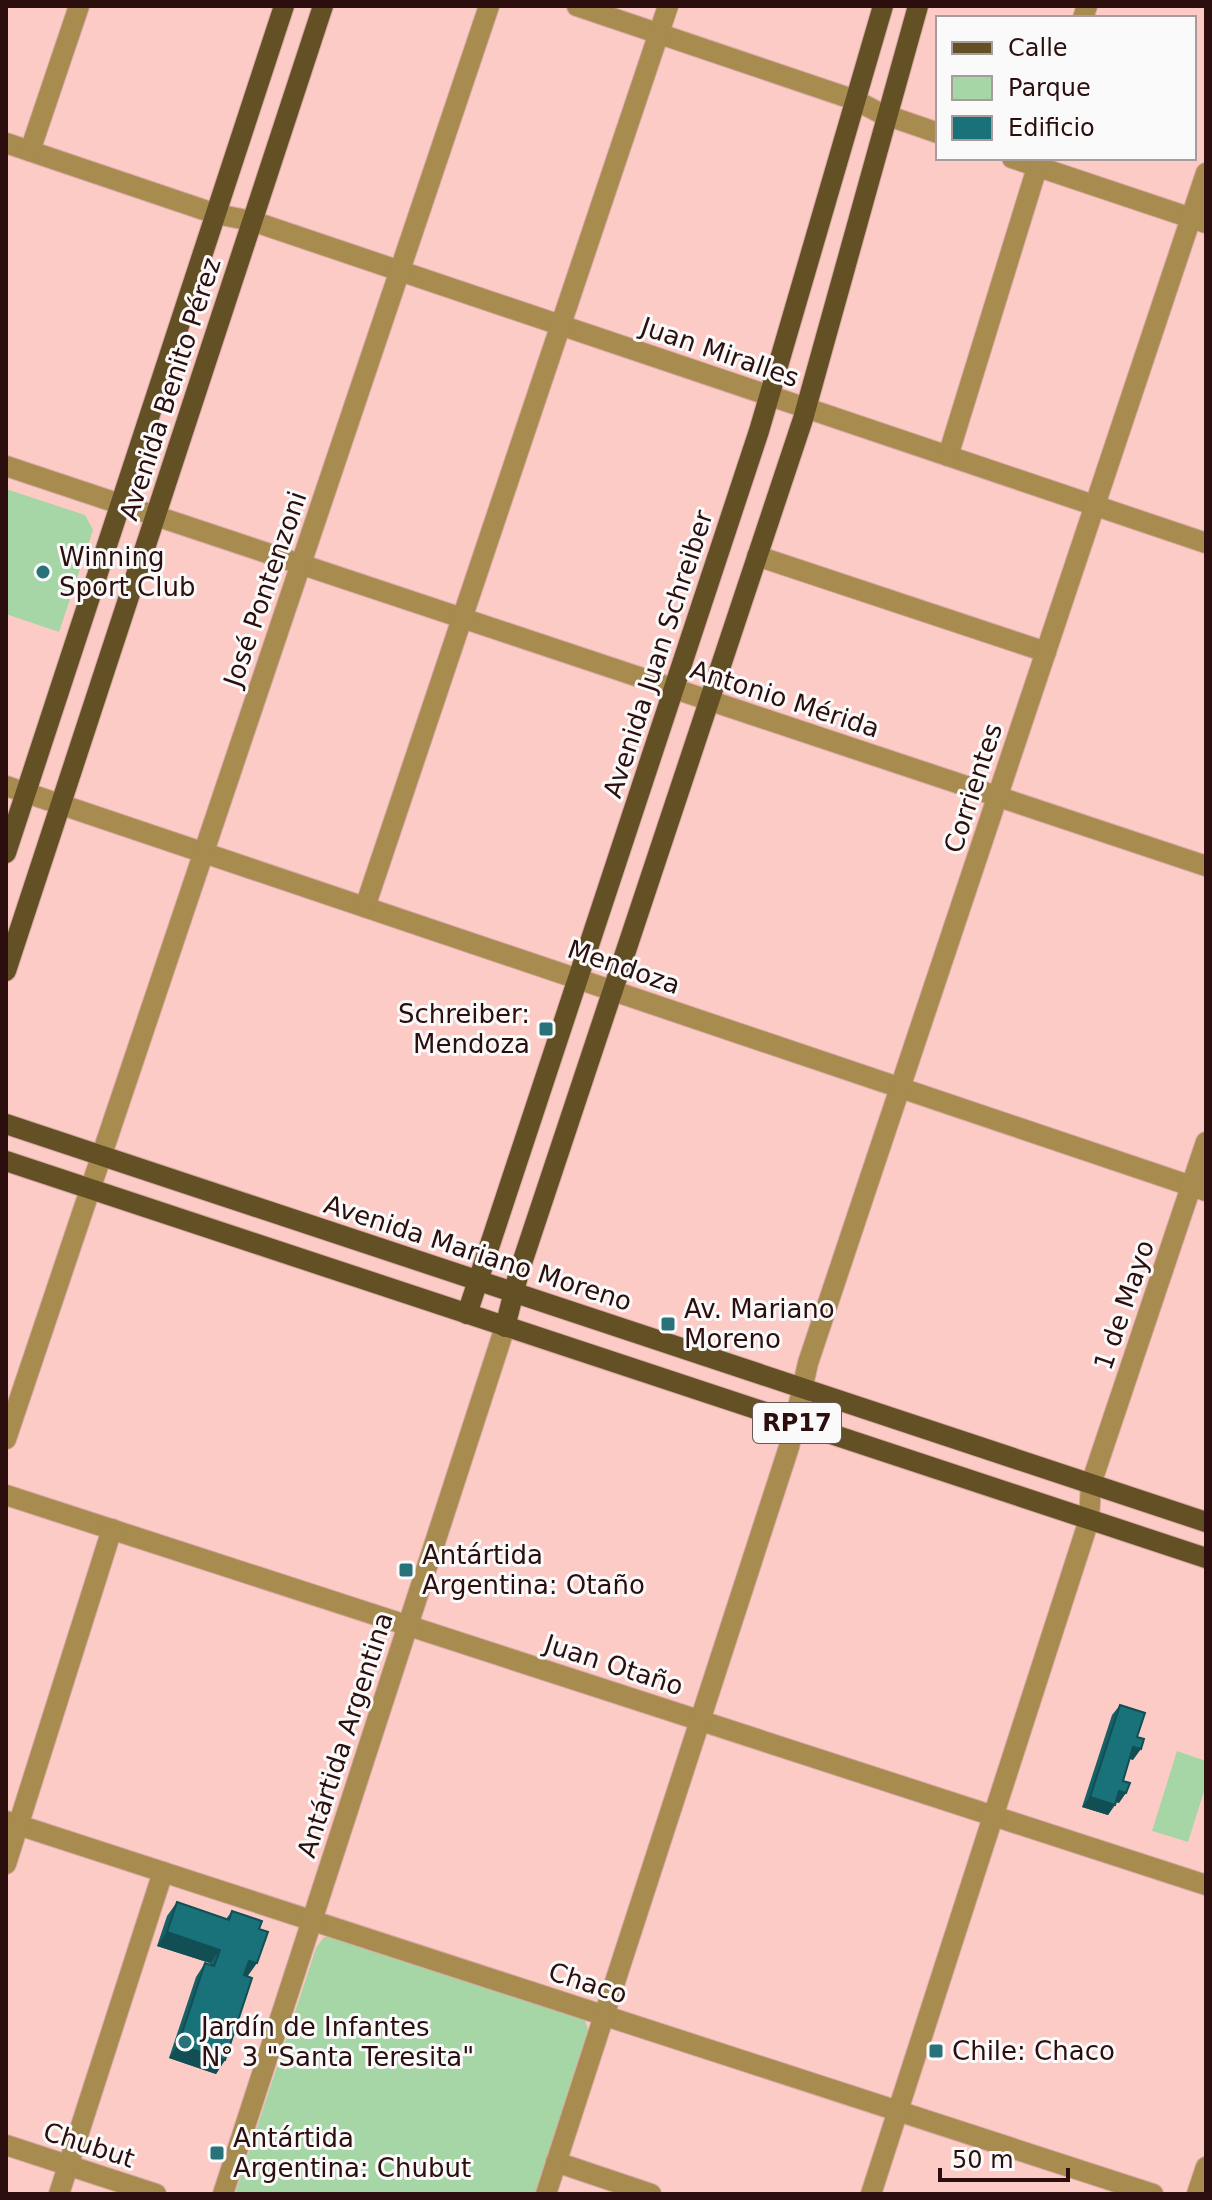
<svg xmlns="http://www.w3.org/2000/svg" width="1212" height="2200" viewBox="0 0 1212 2200" font-family="'DejaVu Sans',sans-serif">
  <style>
    .green { fill: #a6d5a6 }
    .lines { fill: none; stroke-linecap: round; stroke-linejoin: round }
    .minor-casing { stroke: #d7a9a5; stroke-width: 22 }
    .major-casing { stroke: #d7a9a5; stroke-width: 22 }
    .minor { stroke: #a78b4f; stroke-width: 20 }
    .major { stroke: #635025; stroke-width: 20 }
    .wall { fill: #166168 }
    .shaded-wall { fill: #124f55 }
    .building { fill: #197179; stroke: #124f55; stroke-width: 2 }
    .poi-dot { fill: #29727a; stroke: #fafafa; stroke-width: 3 }
    .labels { text-anchor: middle; stroke-width: 6; stroke-linejoin: round; paint-order: stroke }
    .shield { fill: #fafafa; stroke: #695554; stroke-width: 2 }
    .shield-label { font-size: 24px; font-weight: bold; fill: #2b0e0d }
    .street-label { font-size: 26px; fill: #2b0e0d; stroke: #fafafa }
    .poi-label { font-size: 26px; fill: #2b0e0d; stroke: #fafafa; text-anchor: start }
  </style>
  <rect width="100%" height="100%" fill="#fdcbc6"/>
  <g class="green">
    <polygon points="6,489 85,515 93,530 59,632 6,614"/>
    <polygon points="1177,1751 1206,1761 1206,1785 1188,1842 1152,1831"/>
    <polygon points="324,1937 333,1937 585,2020 589,2033 536,2194 235,2194 316,1948"/>
  </g>
  <g class="lines">
    <g class="minor-casing">
      <g id="minor">
        <polyline points="577,6 855,100 880,113 938,133"/>
        <polyline points="1083,18 1087,6"/>
        <polyline points="6,143 216,214 252,221 1206,543"/>
        <polyline points="30,151 79,6"/>
        <polyline points="1012,158 1206,223"/>
        <polyline points="948,456 1040,158"/>
        <polyline points="6,466 1206,866"/>
        <polyline points="757,556 1046,652"/>
        <polyline points="6,786 1206,1191"/>
        <polyline points="365,907 668,6"/>
        <polyline points="6,1439 489,6"/>
        <polyline points="6,1495 1206,1885"/>
        <polyline points="6,1821 1153,2194"/>
        <polyline points="6,1864 112,1529"/>
        <polyline points="6,2145 156,2194"/>
        <polyline points="556,2162 651,2194"/>
        <polyline points="59,2194 163,1872"/>
        <polyline points="223,2194 505,1327"/>
        <polyline points="546,2194 789,1447 808,1363 1206,173"/>
        <polyline points="871,2194 1089,1520 1091,1484 1206,1142"/>
        <polyline points="1197,2194 1206,2167"/>
      </g>
    </g>
    <g class="major-casing">
      <g id="major">
        <polyline points="6,853 284,6"/>
        <polyline points="6,971 323,6"/>
        <polyline points="6,1124 1206,1522"/>
        <polyline points="6,1161 1206,1558"/>
        <polyline points="467,1314 759,431 883,6"/>
        <polyline points="505,1327 519,1272 803,419 918,6"/>
      </g>
    </g>
    <use href="#minor" class="minor"/>
    <use href="#major" class="major"/>
  </g>
  <g class="wall">
    <polygon points="1120,1705 1133,1760 1130,1759 1123,1781 1119,1803 1116,1802 1108,1815 1082,1807 1112,1715"/>
    <polygon points="177,1902 226,1919 232,1911 248,1976 225,2060 216,2074 169,2058 196,1977 205,1963 210,1965 210,1963 157,1946 167,1916"/>
  </g>
  <g class="shaded-wall">
    <polygon points="1133,1747 1141,1749 1133,1760 1126,1757"/>
    <polygon points="1119,1791 1126,1793 1119,1803 1112,1801"/>
    <polygon points="1090,1797 1115,1805 1108,1815 1082,1807"/>
    <polygon points="167,1932 220,1950 210,1963 157,1946"/>
    <polygon points="249,1961 257,1963 247,1977 240,1974"/>
    <polygon points="178,2045 225,2060 216,2074 169,2058"/>
  </g>
  <g class="building">
    <polygon points="1120,1705 1145,1713 1137,1737 1144,1739 1141,1749 1133,1747 1123,1781 1130,1783 1126,1793 1119,1791 1115,1805 1090,1797"/>
    <polygon points="177,1902 229,1920 232,1911 262,1921 259,1929 268,1932 257,1963 249,1961 244,1975 252,1978 225,2060 178,2045 205,1963 214,1966 220,1950 167,1932"/>
  </g>
  <g class="poi-dot">
    <circle cx="43" cy="572" r="8"/>
    <rect x="538" y="1021" width="16" height="16" rx="4"/>
    <rect x="660" y="1316" width="16" height="16" rx="4"/>
    <rect x="398" y="1562" width="16" height="16" rx="4"/>
    <circle cx="185" cy="2042" r="8"/>
    <rect x="928" y="2043" width="16" height="16" rx="4"/>
    <rect x="209" y="2145" width="16" height="16" rx="4"/>
  </g>
  <g class="labels">
    <rect class="shield" x="753" y="1403" width="88" height="40" rx="6"/>
    <g class="shield-label">
      <text x="797" y="1431">RP17</text>
    </g>
    <g class="street-label">
      <text transform="translate(720 352) rotate(19)" y="9">Juan Miralles</text>
      <text transform="translate(170 389) rotate(-72)" y="9">Avenida Benito Pérez</text>
      <text transform="translate(265 589) rotate(-71)" y="9">José Pontenzoni</text>
      <text transform="translate(658 654) rotate(-72)" y="9">Avenida Juan Schreiber</text>
      <text transform="translate(785 699) rotate(18)" y="9">Antonio Mérida</text>
      <text transform="translate(973 788) rotate(-72)" y="9">Corrientes</text>
      <text transform="translate(624 967) rotate(19)" y="9">Mendoza</text>
      <text transform="translate(478 1253) rotate(18)" y="9">Avenida Mariano Moreno</text>
      <text transform="translate(1124 1305) rotate(-71)" y="9">1 de Mayo</text>
      <text transform="translate(614 1665) rotate(18)" y="9">Juan Otaño</text>
      <text transform="translate(345 1735) rotate(-72)" y="9">Antártida Argentina</text>
      <text transform="translate(588 1983) rotate(18)" y="9">Chaco</text>
      <text transform="translate(89 2145) rotate(18)" y="9">Chubut</text>
    </g>
    <g class="poi-label">
      <text x="59" y="566">Winning<tspan x="59" dy="30">Sport Club</tspan></text>
      <text x="530" y="1023" text-anchor="end">Schreiber:<tspan x="530" dy="30">Mendoza</tspan></text>
      <text x="684" y="1318">Av. Mariano<tspan x="684" dy="30">Moreno</tspan></text>
      <text x="422" y="1564">Antártida<tspan x="422" dy="30">Argentina: Otaño</tspan></text>
      <text x="201" y="2036">Jardín de Infantes<tspan x="201" dy="30">N° 3 "Santa Teresita"</tspan></text>
      <text x="952" y="2060">Chile: Chaco</text>
      <text x="233" y="2147">Antártida<tspan x="233" dy="30">Argentina: Chubut</tspan></text>
    </g>
  </g>
  <rect width="1212" height="2200" fill="none" stroke="#2b0e0d" stroke-width="16"/>
  <rect x="936" y="16" width="260" height="144" fill="#fafafa" stroke="#a79c9b" stroke-width="2"/>
  <rect x="952" y="42" width="40" height="12" fill="#635025" stroke="#a79c9b" stroke-width="2"/>
  <text x="1008" y="56" font-size="24" fill="#2b0e0d">Calle</text>
  <rect x="952" y="76" width="40" height="24" fill="#a6d5a6" stroke="#a79c9b" stroke-width="2"/>
  <text x="1008" y="96" font-size="24" fill="#2b0e0d">Parque</text>
  <rect x="952" y="116" width="40" height="24" fill="#197179" stroke="#a79c9b" stroke-width="2"/>
  <text x="1008" y="136" font-size="24" fill="#2b0e0d">Edificio</text>
  <path d="M940 2168v12h128v-12" fill="none" stroke="#2b0e0d" stroke-width="4"/>
  <text x="952" y="2168" font-size="24" fill="#2b0e0d" stroke="#fafafa" stroke-width="6" paint-order="stroke">50 m</text>
</svg>
